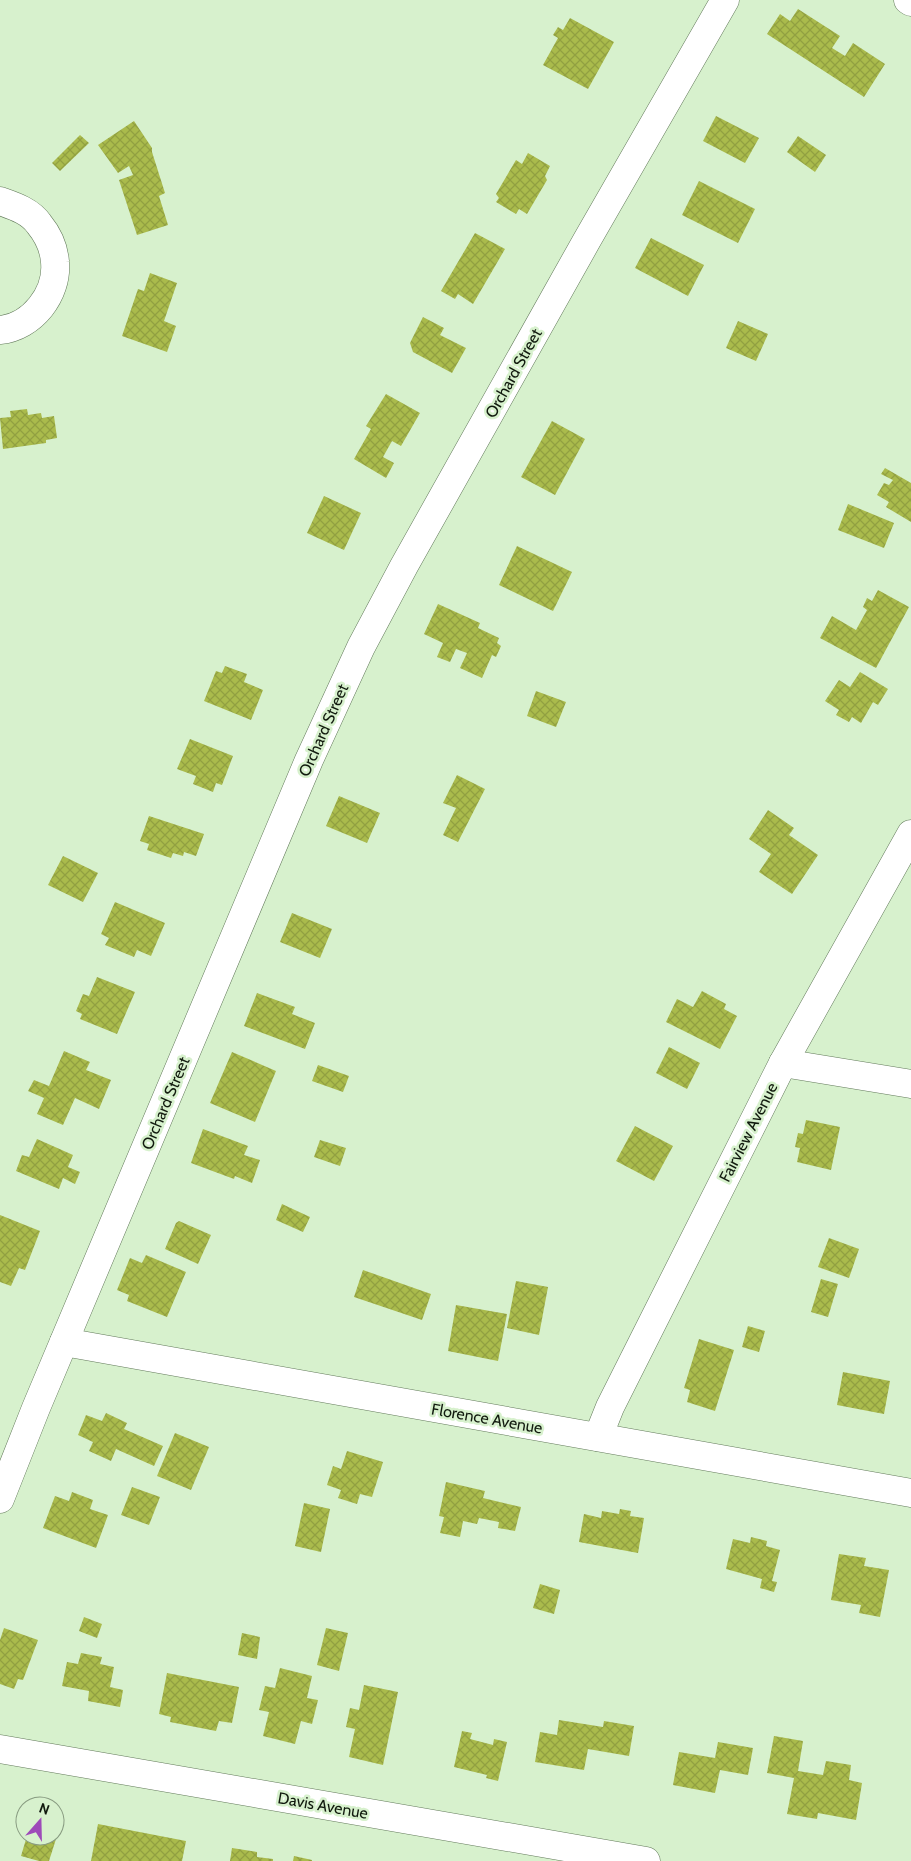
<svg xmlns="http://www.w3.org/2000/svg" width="911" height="1861" viewBox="0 0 911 1861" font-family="Cabin,sans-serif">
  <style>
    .building { fill: url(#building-cross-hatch) }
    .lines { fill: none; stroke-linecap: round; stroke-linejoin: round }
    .minor-casing { stroke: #637a5b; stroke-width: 29 }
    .minor { stroke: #fff; stroke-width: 28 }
    .labels { text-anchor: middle; stroke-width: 5; stroke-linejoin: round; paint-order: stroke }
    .street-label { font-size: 16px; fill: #111a0e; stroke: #d7f1cd }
  </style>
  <defs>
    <pattern id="building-cross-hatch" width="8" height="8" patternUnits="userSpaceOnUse" patternTransform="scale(1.25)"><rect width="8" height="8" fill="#aabb4c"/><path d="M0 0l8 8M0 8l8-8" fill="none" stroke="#91a041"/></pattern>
  </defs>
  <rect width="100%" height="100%" fill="#d7f1cd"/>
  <g class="building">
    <polygon points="798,9 840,36 832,48 845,56 853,43 885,64 864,97 767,34 780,14 790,21"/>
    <polygon points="570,18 614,42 588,89 543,65 558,38 553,35 558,27 563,30"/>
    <polygon points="716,116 759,138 745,163 703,141"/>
    <polygon points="134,121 152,148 152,152 165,193 159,196 168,225 137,235 119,180 133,175 129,166 118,173 98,145"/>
    <polygon points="80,135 89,143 60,171 52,163"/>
    <polygon points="798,136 826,155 815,172 787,152"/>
    <polygon points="528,153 550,166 545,176 547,180 527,214 519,209 516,214 496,202 499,198 496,194 516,160 522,164"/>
    <polygon points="699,181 755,209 738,243 682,215"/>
    <polygon points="475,233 505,249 473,304 458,294 455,299 441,291"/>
    <polygon points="651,238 704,265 688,296 635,268"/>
    <polygon points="150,273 177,283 164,321 176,326 167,352 122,336 138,289 144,291"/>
    <polygon points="423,317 444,328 440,335 466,348 452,373 413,352 410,343"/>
    <polygon points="738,321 768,334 756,361 726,348"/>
    <polygon points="386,394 420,413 401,446 392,441 383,457 394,463 386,478 354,459 371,429 366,426"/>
    <polygon points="27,409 28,415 41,413 42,418 54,416 57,438 46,440 46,443 3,449 0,418 11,417 10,411"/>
    <polygon points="552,421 585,439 555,495 521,477"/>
    <polygon points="885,468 911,483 911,522 886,507 889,502 877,495 884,483 889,485 893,480 881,474"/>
    <polygon points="324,496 361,513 344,550 307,533"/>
    <polygon points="848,504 894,523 884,548 838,530"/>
    <polygon points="517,546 572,572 553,611 499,585"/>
    <polygon points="878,590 909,607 876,668 820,638 832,616 856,630 867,610 863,607 867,598 872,601"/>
    <polygon points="438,604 480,623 478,628 499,638 497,643 501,646 496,657 492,655 482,678 460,668 467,653 456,649 450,662 437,657 443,643 424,634"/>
    <polygon points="225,666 247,674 244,682 263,690 251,720 204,701 216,671 222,673"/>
    <polygon points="860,672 888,689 878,705 873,702 861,723 852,717 849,722 836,715 839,710 825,701 839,680 850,687"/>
    <polygon points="536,691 566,702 556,727 527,716"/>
    <polygon points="190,739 233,756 222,785 216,783 213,792 193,784 196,776 177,769"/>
    <polygon points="457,775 485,789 458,842 443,835 456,808 443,803"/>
    <polygon points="339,796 380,813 367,843 326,826"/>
    <polygon points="768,810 794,828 789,835 818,855 792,894 759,872 771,854 749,839"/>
    <polygon points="149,816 204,834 196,856 184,852 183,856 173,853 171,858 147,850 149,844 140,841"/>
    <polygon points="63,856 98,873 83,902 48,885"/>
    <polygon points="115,902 165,923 151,956 137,950 134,957 105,945 109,938 101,934"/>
    <polygon points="292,913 332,929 320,958 280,942"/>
    <polygon points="97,977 135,992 117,1034 80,1019 82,1014 76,1011 83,994 89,996"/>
    <polygon points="702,991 726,1004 724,1009 737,1016 720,1049 666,1022 677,999 693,1007"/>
    <polygon points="257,993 295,1007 292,1014 315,1023 305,1049 244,1026"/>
    <polygon points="669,1047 700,1063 687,1089 656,1073"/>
    <polygon points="64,1051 90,1062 86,1070 111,1080 99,1109 75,1098 63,1125 37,1114 44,1098 28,1091 34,1080 49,1086"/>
    <polygon points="232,1052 276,1071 255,1122 210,1103"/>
    <polygon points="318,1065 349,1076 343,1092 312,1081"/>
    <polygon points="806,1120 840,1127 831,1170 797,1162 800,1148 795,1147 798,1133 803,1134"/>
    <polygon points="635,1126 673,1146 654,1181 616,1161"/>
    <polygon points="203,1129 248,1146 244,1155 260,1160 252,1183 235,1176 234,1179 191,1163"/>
    <polygon points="37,1139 73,1155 68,1167 80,1172 75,1184 63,1178 59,1189 16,1171 22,1155 29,1157"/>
    <polygon points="320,1140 346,1148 340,1166 314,1157"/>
    <polygon points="282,1204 310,1217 303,1232 276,1220"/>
    <polygon points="0,1215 40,1231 25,1270 19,1268 11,1286 0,1282"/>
    <polygon points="179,1221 211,1235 198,1264 165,1249 176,1223"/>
    <polygon points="829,1238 859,1249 849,1278 818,1267"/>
    <polygon points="146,1255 186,1272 167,1317 127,1301 129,1295 117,1290 130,1258 142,1263"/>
    <polygon points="363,1270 431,1294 422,1320 354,1297"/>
    <polygon points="821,1279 838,1284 828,1317 811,1312"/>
    <polygon points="516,1281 548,1287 539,1335 507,1328"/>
    <polygon points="456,1305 507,1314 498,1361 448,1351"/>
    <polygon points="748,1326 765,1331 759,1352 742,1347"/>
    <polygon points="699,1339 734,1350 715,1411 687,1402 690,1390 684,1388"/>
    <polygon points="843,1372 890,1381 884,1414 837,1405"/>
    <polygon points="106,1413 127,1423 124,1429 163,1446 154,1466 116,1449 111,1461 89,1451 93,1442 78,1435 86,1415 102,1421"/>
    <polygon points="175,1433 209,1447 191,1490 157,1476"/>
    <polygon points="347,1451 383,1462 372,1497 360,1494 357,1504 338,1498 341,1490 327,1485 333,1466 341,1469"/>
    <polygon points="446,1482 485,1491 483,1498 521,1507 515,1531 498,1528 499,1522 479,1518 477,1524 463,1521 460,1537 440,1533 444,1517 439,1516"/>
    <polygon points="132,1487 160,1497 149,1525 121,1515"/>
    <polygon points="72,1492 93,1500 90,1509 108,1515 96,1548 43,1528 55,1496 69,1501"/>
    <polygon points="304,1503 330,1509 321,1552 295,1546"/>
    <polygon points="620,1509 631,1511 630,1516 644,1518 638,1553 579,1542 584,1514 601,1518 602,1511 619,1514"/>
    <polygon points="751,1537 767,1541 766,1546 780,1550 772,1581 777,1582 774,1592 760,1588 762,1579 726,1569 733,1539 750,1543"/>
    <polygon points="839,1554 866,1558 864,1566 889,1570 880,1617 859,1613 861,1605 831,1600"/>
    <polygon points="540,1584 560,1590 554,1614 533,1608"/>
    <polygon points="84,1617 102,1624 97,1638 79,1631"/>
    <polygon points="4,1628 38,1640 23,1680 18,1679 14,1689 0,1684 0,1640"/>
    <polygon points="326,1628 348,1633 339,1671 317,1665"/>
    <polygon points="242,1633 260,1637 257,1659 238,1655"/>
    <polygon points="81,1653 102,1657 100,1664 114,1667 110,1687 123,1690 120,1707 88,1701 89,1691 62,1686 67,1662 78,1664"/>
    <polygon points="280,1668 312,1676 307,1698 318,1700 312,1724 301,1721 295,1744 263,1736 269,1712 259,1710 265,1686 275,1688"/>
    <polygon points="167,1673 239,1687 232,1723 219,1721 216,1731 170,1722 171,1717 159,1714"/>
    <polygon points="364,1685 398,1692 383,1765 349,1757 355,1729 346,1727 350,1708 359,1710"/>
    <polygon points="559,1720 603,1727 604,1721 634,1726 629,1756 588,1749 584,1770 535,1762 540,1732 557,1735"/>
    <polygon points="462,1731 472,1733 470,1739 493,1745 494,1739 507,1742 498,1781 486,1778 487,1775 454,1767"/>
    <polygon points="774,1736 803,1741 798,1771 823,1775 826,1761 851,1765 849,1780 862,1783 856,1820 818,1813 817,1819 787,1814 794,1778 767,1773"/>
    <polygon points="718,1742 753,1748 748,1775 720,1770 715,1793 673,1785 679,1752 715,1758"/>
    <polygon points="98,1824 186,1841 182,1861 91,1861"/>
    <polygon points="27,1836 48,1836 56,1839 49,1861 39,1861 21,1856"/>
    <polygon points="232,1848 257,1852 257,1857 273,1859 273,1861 230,1861"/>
    <polygon points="294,1856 312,1860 312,1861 293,1861"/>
  </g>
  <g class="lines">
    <g class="minor-casing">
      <g id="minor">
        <polyline points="908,0 911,2"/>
        <path d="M0,201C14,206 30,211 39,224C48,235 54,248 55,262C58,294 32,327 0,330"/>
        <polyline points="783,1063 911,1084"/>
        <polyline points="64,1342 911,1493"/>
        <polyline points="598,1437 610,1407 783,1063 911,834"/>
        <polyline points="0,1499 36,1408 309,760 361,647 404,566 587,240 725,0"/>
        <polyline points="0,1749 646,1861"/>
      </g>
    </g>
    <use href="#minor" class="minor"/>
  </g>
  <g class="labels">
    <g class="street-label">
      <text transform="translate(513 373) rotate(-61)" y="6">Orchard Street</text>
      <text transform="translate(323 730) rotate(-66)" y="6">Orchard Street</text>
      <text transform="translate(165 1103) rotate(-67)" y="6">Orchard Street</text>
      <text transform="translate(748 1132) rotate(-63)" y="6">Fairview Avenue</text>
      <text transform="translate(487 1418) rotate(10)" y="6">Florence Avenue</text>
      <text transform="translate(323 1805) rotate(10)" y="6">Davis Avenue</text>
    </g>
  </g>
  <g transform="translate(40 1821) rotate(20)"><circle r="24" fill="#d7f1cd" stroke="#889b81"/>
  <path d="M0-4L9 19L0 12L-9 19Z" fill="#9e4ab9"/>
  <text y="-8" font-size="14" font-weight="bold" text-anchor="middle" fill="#111a0e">N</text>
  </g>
</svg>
